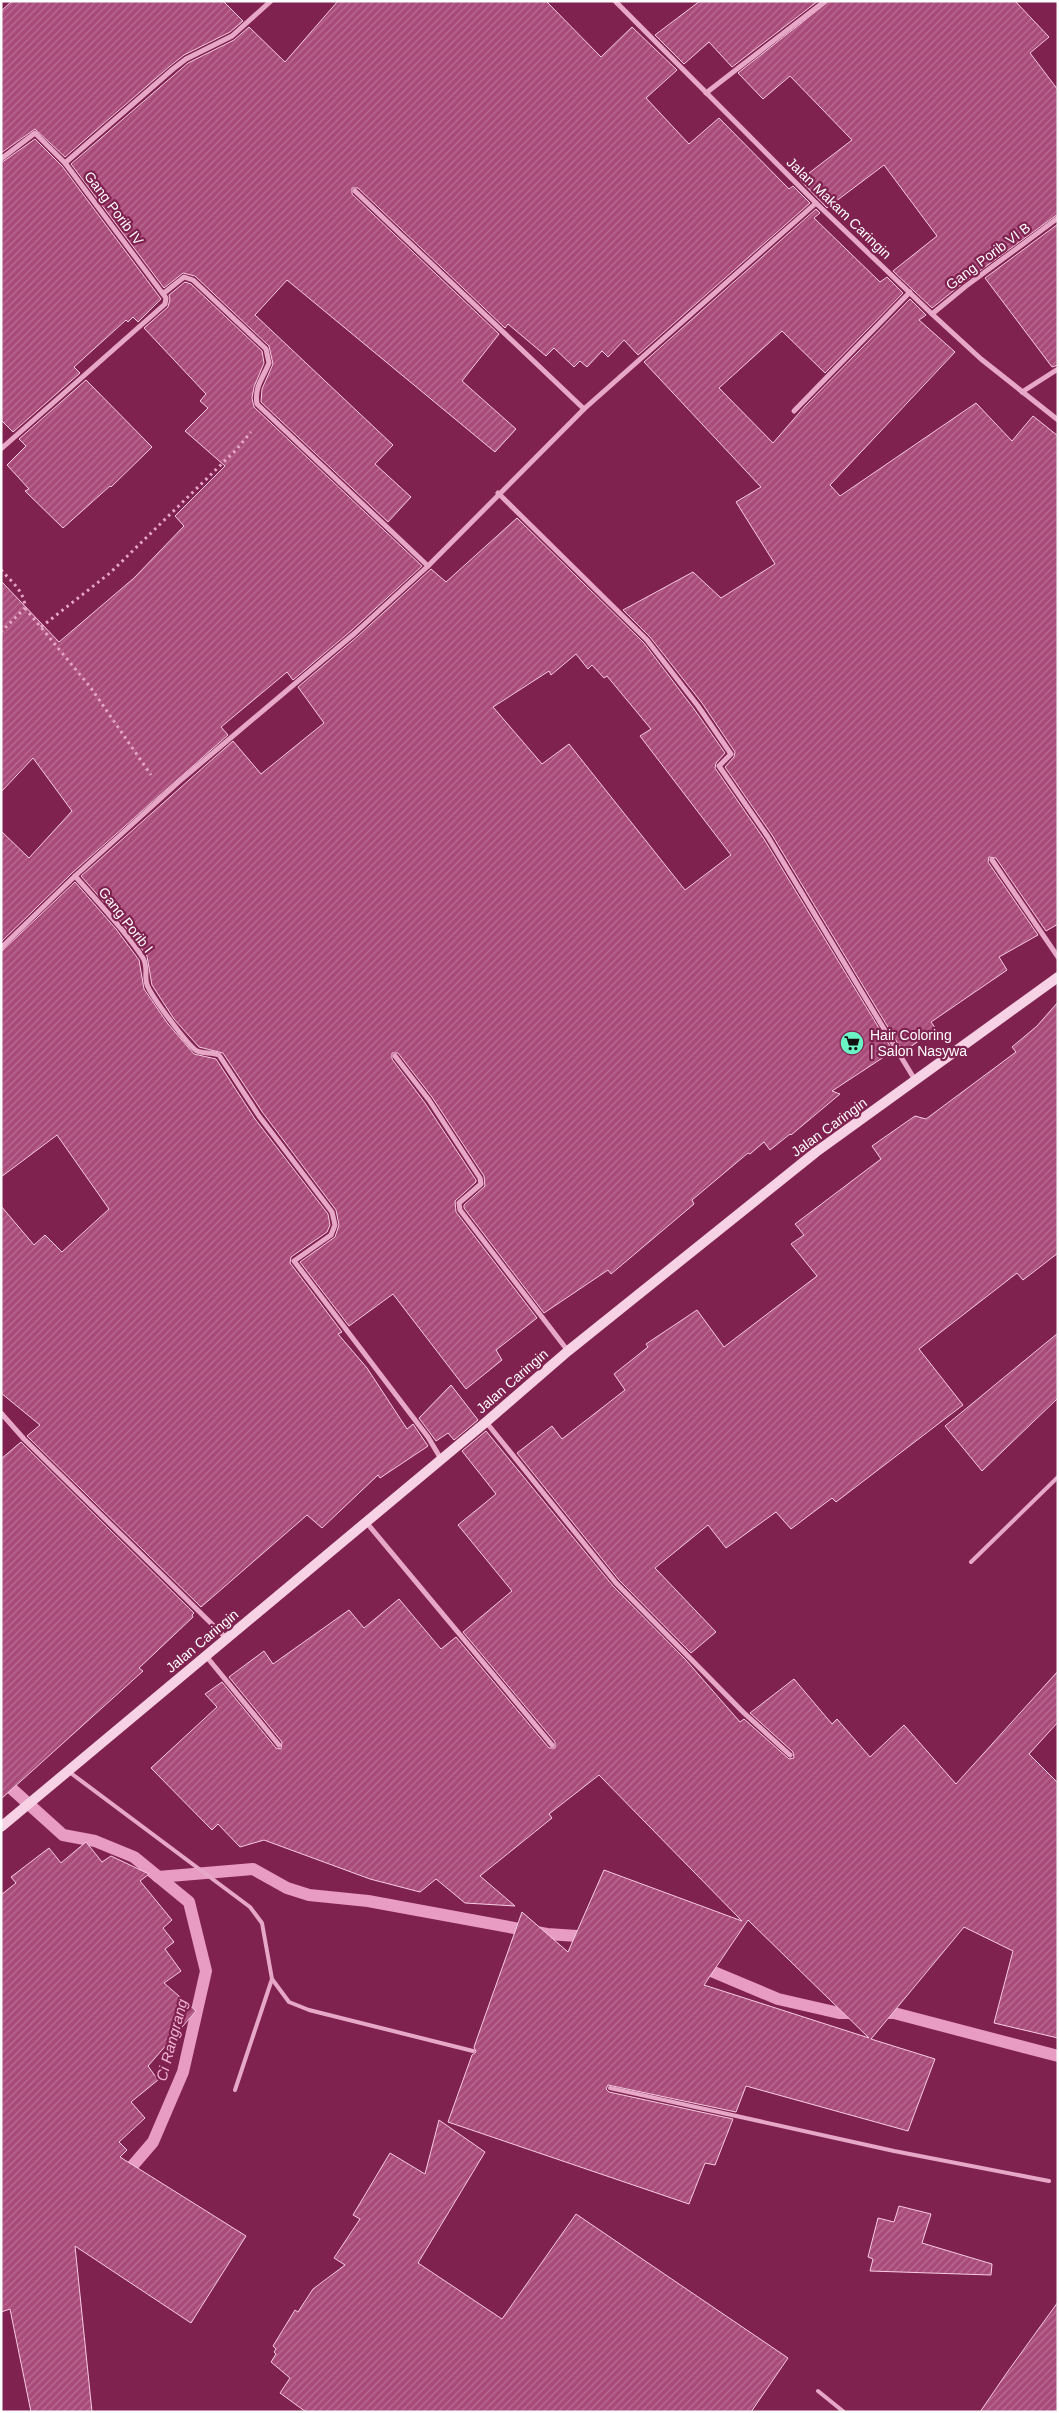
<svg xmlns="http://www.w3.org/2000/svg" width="1059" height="2413" viewBox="0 0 1059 2413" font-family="Helvetica,sans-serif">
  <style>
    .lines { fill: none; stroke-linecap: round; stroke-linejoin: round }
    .stream { stroke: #e89cc4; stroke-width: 12 }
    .building { fill: url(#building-hatch); stroke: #f6cce1; fill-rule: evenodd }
    .path { stroke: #e7a8c8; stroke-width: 3; stroke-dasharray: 2.5 4; stroke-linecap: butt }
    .service { stroke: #e7a8c8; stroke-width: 4 }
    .minor { stroke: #e7a8c8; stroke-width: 5 }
    .secondary { stroke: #f6d2e4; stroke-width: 10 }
    .labels { text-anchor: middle; stroke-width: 4.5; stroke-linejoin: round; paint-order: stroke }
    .street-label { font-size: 14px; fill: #fff; stroke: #802250 }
    .poi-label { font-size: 14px; fill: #fff; stroke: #802250; text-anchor: start }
    .water-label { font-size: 15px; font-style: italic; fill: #efb3d2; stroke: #802250 }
  </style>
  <defs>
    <pattern id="building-hatch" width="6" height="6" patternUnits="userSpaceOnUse" patternTransform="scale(1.25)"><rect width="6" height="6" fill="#a94b7a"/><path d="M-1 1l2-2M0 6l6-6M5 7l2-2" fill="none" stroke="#ba6f95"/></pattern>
  </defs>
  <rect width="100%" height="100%" fill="#802250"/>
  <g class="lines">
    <g class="stream">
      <polyline points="1,1779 63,1835 95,1841 134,1857 189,1902 206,1971 183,2072 153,2142 122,2178"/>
      <polyline points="158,1877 253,1869 287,1888 309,1895 368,1901 547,1934 592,1937"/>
      <polyline points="697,1965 778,1999 839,2013 894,2013 1058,2056"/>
    </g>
  </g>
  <g class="building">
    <polygon points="12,1 223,1 243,21 230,32 184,55 170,66 65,157 35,129 1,153 1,11"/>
    <polygon points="338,1 546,1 601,57 632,27 677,70 646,98 689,144 719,118 789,189 793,186 810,203 638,355 624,340 608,357 602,351 587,367 580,361 574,367 554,348 546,356 508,324 505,328 358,188 352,188 352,194 499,334 462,381 516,429 495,452 287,280 255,315 393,445 375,464 411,497 388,522 261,402 262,389 273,364 269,346 195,276 183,273 164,288 71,164 188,63 234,40 249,27 285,62"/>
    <polygon points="700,1 818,1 732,67 709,42 684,64 655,35"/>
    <polygon points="829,1 1015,1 1049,37 1030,53 1058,90 1058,214 963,283 932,308 893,271 937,236 884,165 827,208 800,180 852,140 790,76 763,99 738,73"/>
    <polygon points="35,139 62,166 161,299 138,322 133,317 128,322 126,320 74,367 80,373 13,432 1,420 1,163"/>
    <polygon points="816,209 820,213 814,218 880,282 887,277 903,293 825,373 782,331 719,388 773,443 806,405 910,299 926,315 919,320 955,352 830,485 840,496 976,403 1012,441 1033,416 1058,436 1058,924 1046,931 996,858 989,857 988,862 1038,935 999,957 1007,970 931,1022 936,1029 903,1052 772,835 725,767 734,757 735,752 702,703 650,637 623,610 693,572 721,598 775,564 736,502 761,487 644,362"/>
    <polygon points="1058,224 1058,365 1052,367 985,278"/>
    <polygon points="185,282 191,284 262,351 264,363 254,387 252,398 254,407 422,566 352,630 293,680 287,672 221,727 228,735 72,873 1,942 1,831 29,858 72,811 33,758 1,792 1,581 59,642 134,578 184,526 175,516 225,466 185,431 208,408 200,401 206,394 144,328 168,307 170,299 169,295"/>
    <polygon points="86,380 152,447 111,487 110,486 63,528 25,491 29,489 7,465 26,446 19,439"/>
    <path d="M517,518L644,643L694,709L725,753L716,763L715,768L764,839L893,1051L832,1091L840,1094L791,1135L790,1134L770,1150L764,1142L750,1154L748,1153L692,1200L694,1204L611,1274L608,1270L544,1313L464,1208V1205L485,1186L484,1176L432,1097L398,1053H392V1059L425,1103L476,1180V1182L455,1201L456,1212L537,1318L496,1350L502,1360L466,1389L393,1294L349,1326L300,1262L335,1237L339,1225L336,1210L263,1113L223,1053L199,1047L174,1019L152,985L147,956L123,924L81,876L233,741L261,774L324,723L298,687L358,636L431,569L446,582ZM576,654L588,669L592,665L604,678L607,676L651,729L640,736L731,855L685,890L569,744L542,764L493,707L549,671L551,675Z"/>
    <polygon points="75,882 116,929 139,960 144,989 168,1024 194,1054 216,1059 255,1119 328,1214 330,1225 327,1232 291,1257 290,1263 342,1332 338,1334 367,1368 407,1429 413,1424 428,1446 380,1478 378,1475 322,1528 307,1515 201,1607 27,1436 40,1425 1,1393 1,1206 34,1245 45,1235 62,1252 109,1209 57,1135 1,1177 1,952"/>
    <polygon points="1058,1002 1058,1253 1023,1280 1017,1273 919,1349 963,1405 836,1502 832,1498 791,1529 776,1512 726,1548 708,1525 655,1568 716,1632 691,1653 619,1580 517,1453 552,1426 562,1439 625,1390 614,1374 648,1347 646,1344 697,1310 724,1347 817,1276 791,1244 804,1235 795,1224 881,1159 872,1146 915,1116 926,1119 1016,1052 1012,1047 1037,1026"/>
    <polygon points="1058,1333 1058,1398 982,1471 945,1426"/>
    <polygon points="451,1385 478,1420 454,1440 448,1433 436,1441 419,1418"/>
    <path d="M486,1431L613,1586L685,1659L740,1722L744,1719L789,1759L794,1758L793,1752L750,1713L794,1679L832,1724L837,1719L870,1757L904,1725L956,1784L1058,1671V1722L1029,1754L1058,1783V2038L994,2023L1013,1951L964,1927L871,2039L935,2059L908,2131L746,2086L736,2112L608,2085L606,2089L609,2092L733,2119L715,2165L705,2163L689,2204L448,2122L472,2055L476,2052L474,2047L522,1912L568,1952L604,1870L742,1921L599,1775L549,1814L552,1818L480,1876L515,1906L465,1903L436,1879L420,1892L370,1879L264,1840L240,1847L218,1824L212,1830L151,1768L217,1707L205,1694L222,1682L276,1748L281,1749L282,1742L229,1677L264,1651L273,1664L349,1610L364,1628L399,1599L441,1649L456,1637L549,1748H555V1742L463,1632L512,1591L458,1525L496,1494L462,1451ZM748,1920L869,2038L704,1985Z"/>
    <polygon points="21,1442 194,1613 192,1615 193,1617 139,1668 143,1671 1,1799 1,1459"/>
    <polygon points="86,1842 102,1862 111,1856 149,1874 140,1881 172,1920 163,1928 174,1942 165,1949 181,1971 164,1983 196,2011 148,2066 158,2080 131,2102 145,2118 119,2142 127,2150 120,2157 246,2236 191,2323 75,2246 92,2412 31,2412 10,2309 1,2312 1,1895 16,1883 11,1877 49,1848 61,1863"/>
    <polygon points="439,2120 485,2152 418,2263 502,2319 576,2214 788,2358 751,2412 306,2412 280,2393 290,2378 271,2362 276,2354 274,2352 276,2349 273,2346 295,2310 298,2312 313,2289 345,2265 334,2258 360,2219 353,2215 390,2153 425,2174"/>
    <polygon points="899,2206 931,2214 922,2243 992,2264 991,2275 870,2271 873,2259 868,2257 878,2218 894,2222"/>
    <polygon points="1058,2302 1058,2412 980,2412 1006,2374"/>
  </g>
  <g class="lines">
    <g class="path">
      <path d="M1,570C11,581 25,592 25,608L1,632"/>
      <polyline points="25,608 91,688 151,775"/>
      <polyline points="41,627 110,573 236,450 251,432"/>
    </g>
    <g class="service">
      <polyline points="971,1562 1058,1477"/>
      <polyline points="68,1771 250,1907 262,1923 272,1979 289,2002 309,2010 473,2051"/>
      <polyline points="610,2088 894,2151 1049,2181"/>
      <polyline points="235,2090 272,1979"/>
      <polyline points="818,2391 844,2412"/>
    </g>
    <g class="minor">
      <polyline points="615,1 816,203 932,314 981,359 1058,420"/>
      <polyline points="706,93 825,1"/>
      <polyline points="1,159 35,133 65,163 166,298 165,304 1,449"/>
      <polyline points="65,163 173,69 186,59 232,36 271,1"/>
      <polyline points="355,191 584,409"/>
      <path d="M164,293L184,277L193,280L266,349L269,363C263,378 254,387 257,404L428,566"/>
      <polyline points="932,314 966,286 1058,218"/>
      <polyline points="1022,392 1058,369"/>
      <polyline points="794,411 910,292"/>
      <polyline points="498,493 647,640 698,706 731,754 719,766 768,837 915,1080"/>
      <polyline points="992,860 1058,957"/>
      <path d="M75,876C96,900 126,931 143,958C149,968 143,978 148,987C153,998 188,1046 197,1051C204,1054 212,1052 219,1055L259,1116L332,1212L335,1225L331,1235L294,1261L428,1437L441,1459"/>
      <polyline points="1,948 75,876 182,779 355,633 428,566 584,409 816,203"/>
      <polyline points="395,1056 429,1100 480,1178 481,1184 459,1203 460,1210 568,1351"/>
      <polyline points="1,1413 24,1439 226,1638"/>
      <polyline points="486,1422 616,1583 743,1712 790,1755"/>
      <polyline points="366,1522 552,1745"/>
      <polyline points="206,1656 279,1745"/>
    </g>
    <polyline class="secondary" points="1,1827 486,1422 568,1351 816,1152 1058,977"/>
  </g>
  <defs>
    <g id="supermarket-disc" transform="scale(1.25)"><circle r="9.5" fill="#6af3c4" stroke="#802250"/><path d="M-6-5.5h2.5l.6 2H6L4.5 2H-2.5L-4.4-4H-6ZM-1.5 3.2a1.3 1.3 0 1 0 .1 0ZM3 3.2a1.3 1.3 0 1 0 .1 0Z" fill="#111"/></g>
  </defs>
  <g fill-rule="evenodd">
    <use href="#supermarket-disc" x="852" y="1043"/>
  </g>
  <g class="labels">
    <g class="street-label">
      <text transform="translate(114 208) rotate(53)" y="5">Gang Porib IV</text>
      <text transform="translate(839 208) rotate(44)" y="5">Jalan Makam Caringin</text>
      <text transform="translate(988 256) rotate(-37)" y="5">Gang Porib VI B</text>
      <text transform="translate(126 920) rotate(52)" y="5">Gang Porib I</text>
      <text transform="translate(829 1127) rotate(-36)" y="5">Jalan Caringin</text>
      <text transform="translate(512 1381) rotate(-41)" y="5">Jalan Caringin</text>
      <text transform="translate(202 1641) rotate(-40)" y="5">Jalan Caringin</text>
    </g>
    <g class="poi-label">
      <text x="870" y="1040">Hair Coloring<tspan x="870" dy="16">| Salon Nasywa</tspan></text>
    </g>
    <g class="water-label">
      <text transform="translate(172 2040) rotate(-75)" y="5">Ci Rangrang</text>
    </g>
  </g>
  <rect width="1059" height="2413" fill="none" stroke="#ffffff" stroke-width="5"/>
</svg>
